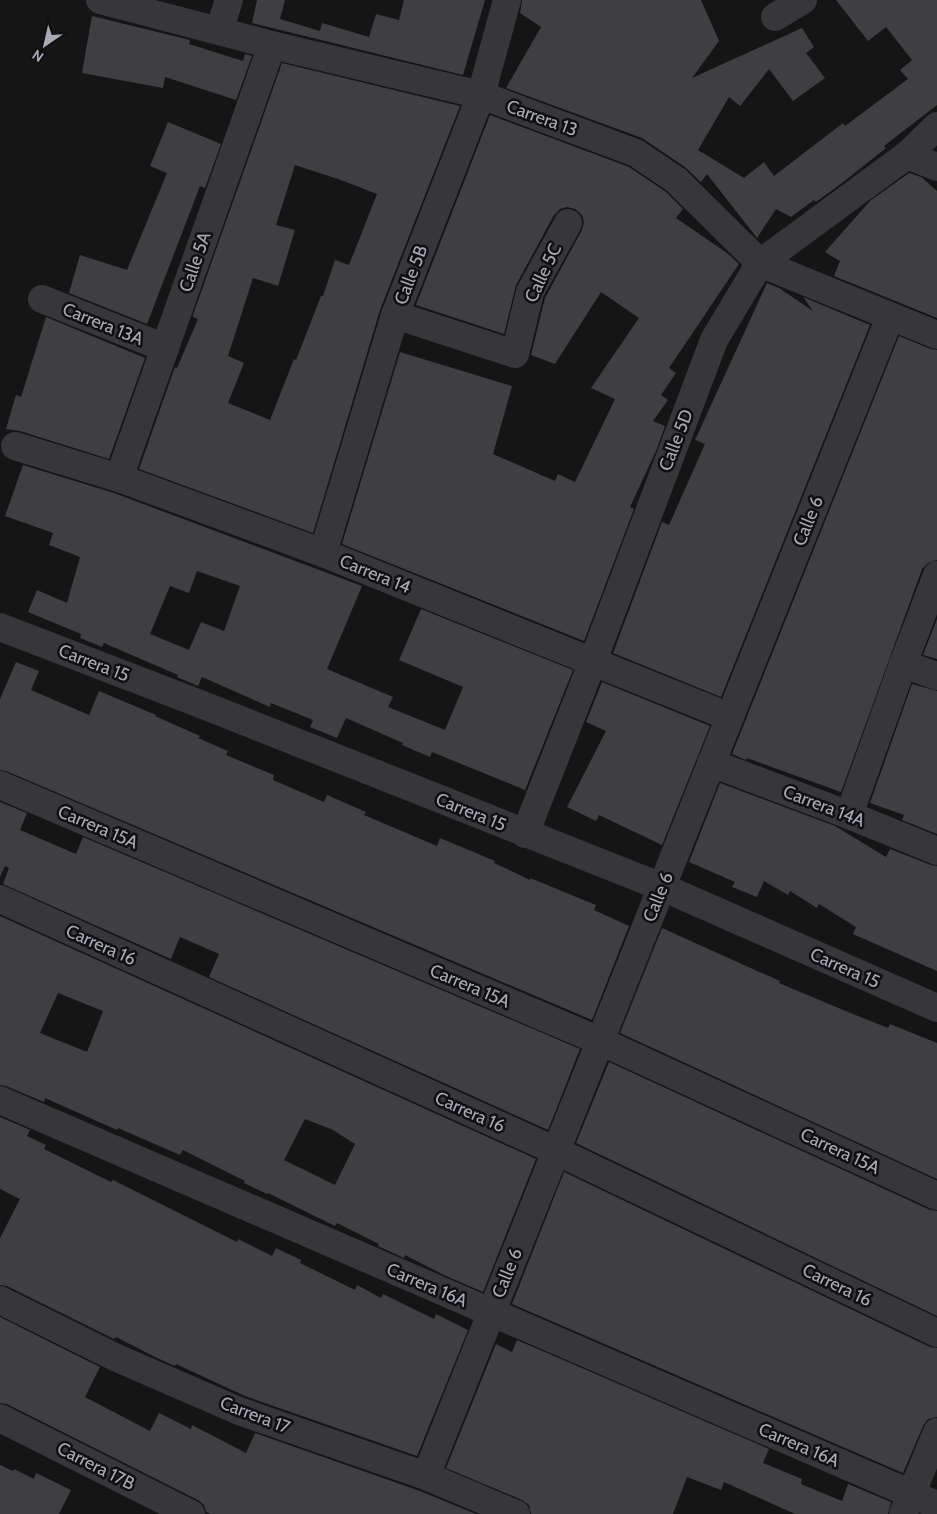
<svg xmlns="http://www.w3.org/2000/svg" width="937" height="1514" viewBox="0 0 937 1514" font-family="Cabin,sans-serif">
  <style>
    .building { fill: #3f3f43; fill-rule: evenodd }
    .lines { fill: none; stroke-linecap: round; stroke-linejoin: round }
    .minor { stroke: #36363b; stroke-width: 28 }
    .labels { text-anchor: middle; stroke-width: 5; stroke-linejoin: round; paint-order: stroke }
    .street-label { font-size: 18px; fill: #a7aab6; stroke: #101011 }
  </style>
  <rect width="100%" height="100%" fill="#151516"/>
  <g class="building">
    <polygon points="257,0 285,0 280,19 320,31 322,23 369,37 376,14 399,20 404,0 485,0 463,75 252,23"/>
    <polygon points="522,0 701,0 719,41 692,78 802,28 814,47 806,53 825,78 793,101 769,69 740,106 729,97 698,150 744,178 764,162 774,176 843,123 845,126 908,79 900,70 912,60 886,27 868,41 836,0 937,0 937,105 884,146 886,148 842,183 816,202 814,200 791,217 776,209 757,238 707,174 701,182 685,167 642,138 506,88 541,27 520,13"/>
    <polygon points="92,16 190,40 189,44 243,61 245,54 252,56 236,100 165,77 163,88 82,73"/>
    <path d="M282,63L460,106L380,310L313,533L139,469L175,367L177,368L198,319L193,317V315ZM295,165L341,180L377,194L349,265L335,260L323,296H321L296,360L294,359L270,420L228,403L244,363L228,356L253,278L278,286L295,230L276,225Z"/>
    <polygon points="490,115 629,167 666,192 683,209 676,218 727,253 739,264 669,368 676,373 661,395 668,400 653,421 665,426 656,451 630,507 634,509 584,641 342,544 400,352 512,386 493,454 555,481 558,474 575,482 615,399 591,388 639,318 601,292 555,364 531,355 545,298 582,230 584,222 582,215 575,209 567,207 560,209 554,215 516,285 504,334 416,305"/>
    <polygon points="168,122 221,144 205,188 200,186 147,324 69,293 80,255 127,270 167,173 150,166"/>
    <polygon points="909,173 921,177 937,191 937,318 834,276 840,261 825,252 870,201"/>
    <polygon points="767,283 779,288 813,311 803,297 870,325 721,697 613,653 662,522 669,525 705,444 695,440"/>
    <polygon points="46,317 145,358 109,459 20,431 6,429 16,395 21,397"/>
    <polygon points="899,336 931,349 937,350 937,560 928,563 922,569 841,792 747,758 746,760 732,754"/>
    <path d="M23,465L114,493L362,586L327,669L393,697L388,707L445,730L463,687L399,660L421,609L573,670L525,790L432,752L430,757L402,745L403,743L346,718L337,738L310,727L313,720L271,703L270,707L202,677L198,686L177,677L178,675L104,643L102,647L80,638L81,634L28,612L37,590L67,603L80,557L49,545L53,533L5,516ZM197,571L240,586L224,631L201,622L189,650L150,634L170,586L189,593Z"/>
    <polygon points="937,619 937,659 923,655"/>
    <polygon points="16,662 39,671 31,690 89,715 99,691 156,715 155,716 200,736 198,738 228,751 226,755 274,775 273,780 324,802 327,795 366,812 364,815 437,846 440,838 495,861 494,863 530,880 530,878 596,905 594,910 629,926 592,1020 6,771 0,770 0,699"/>
    <polygon points="602,682 710,726 662,845 599,815 596,821 567,807 606,731 586,722"/>
    <polygon points="912,684 937,691 937,834 902,820 904,815 870,803"/>
    <polygon points="720,783 835,826 886,857 890,849 931,865 937,866 937,971 853,934 856,927 819,904 817,908 790,891 788,895 764,881 757,897 732,887 735,882 689,862"/>
    <polygon points="0,802 27,813 20,830 76,854 83,837 580,1049 548,1130 209,977 219,954 180,937 171,959 3,884 9,868 5,866 0,877"/>
    <path d="M0,916L536,1159L483,1292L444,1275L405,1255L404,1258L378,1246L379,1244L337,1223L335,1226L268,1193L267,1194L244,1183L245,1181L183,1150L180,1155L118,1128L117,1130L45,1098L44,1102L6,1086L0,1085ZM58,993L103,1011L87,1052L40,1033ZM305,1119L333,1130L355,1144L335,1185L284,1160Z"/>
    <polygon points="662,928 755,970 780,981 779,983 848,1012 888,1028 890,1024 937,1043 937,1179 620,1033"/>
    <polygon points="609,1062 930,1210 937,1211 937,1316 576,1143"/>
    <polygon points="0,1117 30,1130 27,1136 46,1145 44,1149 111,1182 113,1180 237,1242 238,1239 272,1256 276,1248 301,1260 300,1263 355,1290 357,1285 381,1298 383,1294 434,1319 436,1314 468,1330 417,1456 245,1396 176,1364 175,1366 155,1357 116,1337 114,1339 7,1286 0,1285 0,1238 20,1199 0,1189"/>
    <polygon points="564,1172 930,1347 937,1348 937,1417 928,1419 923,1426 903,1473 512,1304"/>
    <polygon points="0,1317 100,1367 85,1397 150,1431 159,1413 191,1429 192,1425 246,1453 255,1433 420,1491 476,1514 211,1514 206,1512 204,1505 198,1500 7,1404 0,1403"/>
    <polygon points="517,1340 769,1449 763,1463 802,1479 801,1484 842,1501 848,1484 891,1502 888,1514 795,1514 724,1482 721,1490 687,1477 673,1514 531,1514 529,1505 522,1500 446,1468 496,1344 512,1352"/>
    <polygon points="0,1465 13,1471 14,1469 34,1479 36,1473 71,1490 59,1514 0,1514"/>
  </g>
  <g class="lines">
    <g class="minor">
      <polyline points="100,0 272,45 481,95 636,153 676,180 760,263 937,335"/>
      <polyline points="775,17 803,0"/>
      <polyline points="219,31 229,0"/>
      <polyline points="907,155 937,167"/>
      <polyline points="42,299 165,348"/>
      <polyline points="395,315 515,354 530,292 568,223"/>
      <polyline points="15,446 119,478 323,553 730,717"/>
      <polyline points="119,478 272,45"/>
      <polyline points="323,553 395,315 481,95 507,0"/>
      <polyline points="0,627 203,705 662,887 937,1008"/>
      <polyline points="903,664 937,676"/>
      <polyline points="711,763 849,815 937,851"/>
      <polyline points="0,785 600,1041 937,1196"/>
      <polyline points="849,815 903,664 937,575"/>
      <polyline points="525,834 593,661 714,340 760,263 907,155 937,126"/>
      <polyline points="0,899 556,1151 937,1333"/>
      <polyline points="0,1100 937,1505"/>
      <polyline points="0,1300 117,1358 239,1411 426,1476 516,1514"/>
      <polyline points="0,1418 191,1514"/>
      <polyline points="426,1476 890,317"/>
      <polyline points="903,1514 937,1432"/>
    </g>
  </g>
  <g class="labels">
    <g class="street-label">
      <text transform="translate(542 118) rotate(20)" y="6">Carrera 13</text>
      <text transform="translate(195 262) rotate(-71)" y="6">Calle 5A</text>
      <text transform="translate(543 273) rotate(-65)" y="6">Calle 5C</text>
      <text transform="translate(411 275) rotate(-69)" y="6">Calle 5B</text>
      <text transform="translate(103 324) rotate(22)" y="6">Carrera 13A</text>
      <text transform="translate(676 440) rotate(-69)" y="6">Calle 5D</text>
      <text transform="translate(808 521) rotate(-68)" y="6">Calle 6</text>
      <text transform="translate(375 574) rotate(22)" y="6">Carrera 14</text>
      <text transform="translate(94 663) rotate(21)" y="6">Carrera 15</text>
      <text transform="translate(824 806) rotate(21)" y="6">Carrera 14A</text>
      <text transform="translate(471 812) rotate(22)" y="6">Carrera 15</text>
      <text transform="translate(98 827) rotate(23)" y="6">Carrera 15A</text>
      <text transform="translate(658 897) rotate(-68)" y="6">Calle 6</text>
      <text transform="translate(101 945) rotate(24)" y="6">Carrera 16</text>
      <text transform="translate(845 968) rotate(24)" y="6">Carrera 15</text>
      <text transform="translate(470 986) rotate(23)" y="6">Carrera 15A</text>
      <text transform="translate(470 1112) rotate(24)" y="6">Carrera 16</text>
      <text transform="translate(840 1151) rotate(25)" y="6">Carrera 15A</text>
      <text transform="translate(507 1273) rotate(-68)" y="6">Calle 6</text>
      <text transform="translate(427 1285) rotate(23)" y="6">Carrera 16A</text>
      <text transform="translate(837 1285) rotate(26)" y="6">Carrera 16</text>
      <text transform="translate(255 1415) rotate(21)" y="6">Carrera 17</text>
      <text transform="translate(799 1445) rotate(23)" y="6">Carrera 16A</text>
      <text transform="translate(96 1466) rotate(27)" y="6">Carrera 17B</text>
    </g>
  </g>
  <g transform="translate(45 45) rotate(214)" stroke="#101011" stroke-width="4" paint-order="stroke">
  <path d="M0-4L9 19L0 12L-9 19Z" fill="#a7aab6"/>
  <text y="-8" font-size="14" font-weight="bold" text-anchor="middle" fill="#a7aab6">N</text>
  </g>
</svg>
